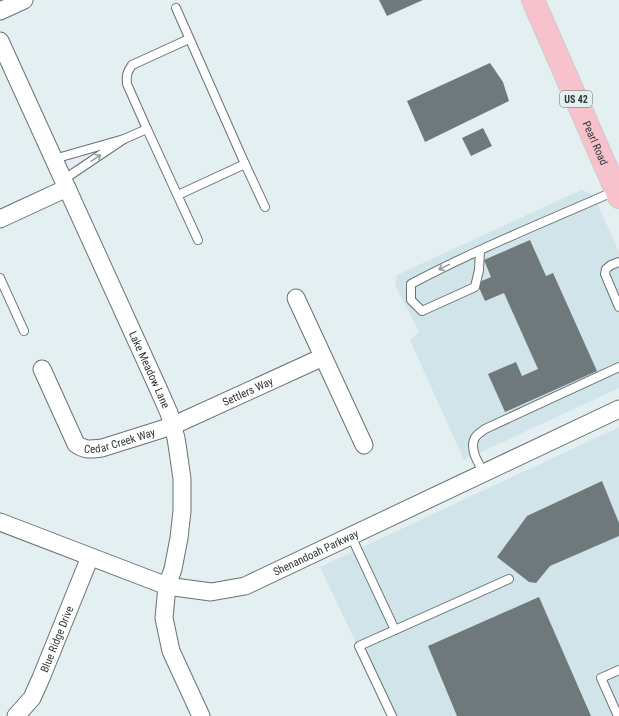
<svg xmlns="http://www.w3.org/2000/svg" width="619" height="716" viewBox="0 0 619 716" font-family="'Roboto Condensed',sans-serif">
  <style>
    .built { fill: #d0e4e9 }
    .building { fill: #6f797c }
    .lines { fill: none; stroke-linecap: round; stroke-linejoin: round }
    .lane-casing { stroke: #677274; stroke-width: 10 }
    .street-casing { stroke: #677274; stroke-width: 19 }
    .primary-casing { stroke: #cacbcb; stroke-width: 24 }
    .lane { stroke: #fff; stroke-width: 8 }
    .street { stroke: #fff; stroke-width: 17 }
    .primary { stroke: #f8c2cd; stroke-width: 22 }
    .oneway { stroke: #989a9b }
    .labels { text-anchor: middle; stroke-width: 4; stroke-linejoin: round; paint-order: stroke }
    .shield { fill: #e3eff1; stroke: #676e6f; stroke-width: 1 }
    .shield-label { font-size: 10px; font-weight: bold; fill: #323637 }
    .street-label { font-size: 11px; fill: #323637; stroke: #e3eff1 }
  </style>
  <rect width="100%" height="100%" fill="#e3eff1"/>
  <g class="built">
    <polygon points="581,190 593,194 619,252 619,388 464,460 410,340 419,332 395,285 397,275"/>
    <polygon points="619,427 619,716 391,716 320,567"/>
  </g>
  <g class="building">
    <polygon points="379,0 423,0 387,16"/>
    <polygon points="490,63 503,82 509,101 425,142 407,101"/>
    <polygon points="483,128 492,146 471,156 462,138"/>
    <polygon points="530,240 546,276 553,273 597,371 505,412 488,374 516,362 522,376 538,369 504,293 485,301 477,283 491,277 484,260"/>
    <polygon points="602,481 619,523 619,536 550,566 536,583 529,582 497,557 527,516"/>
    <polygon points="539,597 591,716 457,716 428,646"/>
  </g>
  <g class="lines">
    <g class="lane-casing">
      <g id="lane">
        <polyline points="176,8 245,164 178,195"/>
        <path d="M147,129L127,84C126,76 127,72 132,65L189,39"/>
        <polyline points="124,139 147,129 198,240"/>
        <polyline points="54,159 124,139 63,180"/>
        <polyline points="245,164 265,207"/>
        <path d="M480,251L479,270L475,287L422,311L411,300V284C477,249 547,221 615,191"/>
        <polyline points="619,262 611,265 606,269 605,274 619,307"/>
        <polyline points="0,278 24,331"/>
        <path d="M484,473C479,464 470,451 474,440C475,435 481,432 485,429L619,367"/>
        <polyline points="351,536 395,630"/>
        <polyline points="392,716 359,646 509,579"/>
        <polyline points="618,716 601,678 619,670"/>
      </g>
    </g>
    <g class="street-casing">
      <g id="street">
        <polyline points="0,11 24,0"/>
        <path id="s1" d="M0,41L158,388L169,413L176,438L178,451L182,479V511L179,538L173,569L167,586L164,618L171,651L201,716"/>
        <polyline points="0,219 67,188"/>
        <polyline points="296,298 364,445"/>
        <path id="s2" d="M42,369L76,444C86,451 91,449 102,448L172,426L323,357"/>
        <path id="s3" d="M0,522L167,586L211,592L245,586L619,409"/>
        <path id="s4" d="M16,716L32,698L41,678L90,557"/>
      </g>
    </g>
    <g class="primary-casing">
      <g id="primary">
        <path id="s5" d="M533,0L619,197"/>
      </g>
    </g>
    <use href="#lane" class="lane"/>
    <use href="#street" class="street"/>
    <use href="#primary" class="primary"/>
  </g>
  <defs><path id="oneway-shaft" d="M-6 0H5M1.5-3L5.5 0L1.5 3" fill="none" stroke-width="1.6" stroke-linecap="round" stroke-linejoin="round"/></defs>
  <g class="oneway">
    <use href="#oneway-shaft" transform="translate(96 158) rotate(-34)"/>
    <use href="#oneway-shaft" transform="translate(444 267) rotate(154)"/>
  </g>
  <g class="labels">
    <rect class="shield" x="560" y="91" width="32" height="16" rx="3"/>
    <g class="shield-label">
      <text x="576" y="103">US 42</text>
    </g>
    <g class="street-label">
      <text dy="4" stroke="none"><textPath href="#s5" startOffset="156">Pearl Road</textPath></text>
      <text dy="4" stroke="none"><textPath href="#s1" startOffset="361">Lake Meadow Lane</textPath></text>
      <text dy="4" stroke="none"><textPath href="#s2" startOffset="266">Settlers Way</textPath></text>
      <text dy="4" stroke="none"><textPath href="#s2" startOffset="128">Cedar Creek Way</textPath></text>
      <text dy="4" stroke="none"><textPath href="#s3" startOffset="336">Shenandoah Parkway</textPath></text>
      <text dy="4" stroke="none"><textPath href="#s4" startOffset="88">Blue Ridge Drive</textPath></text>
    </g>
  </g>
</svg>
